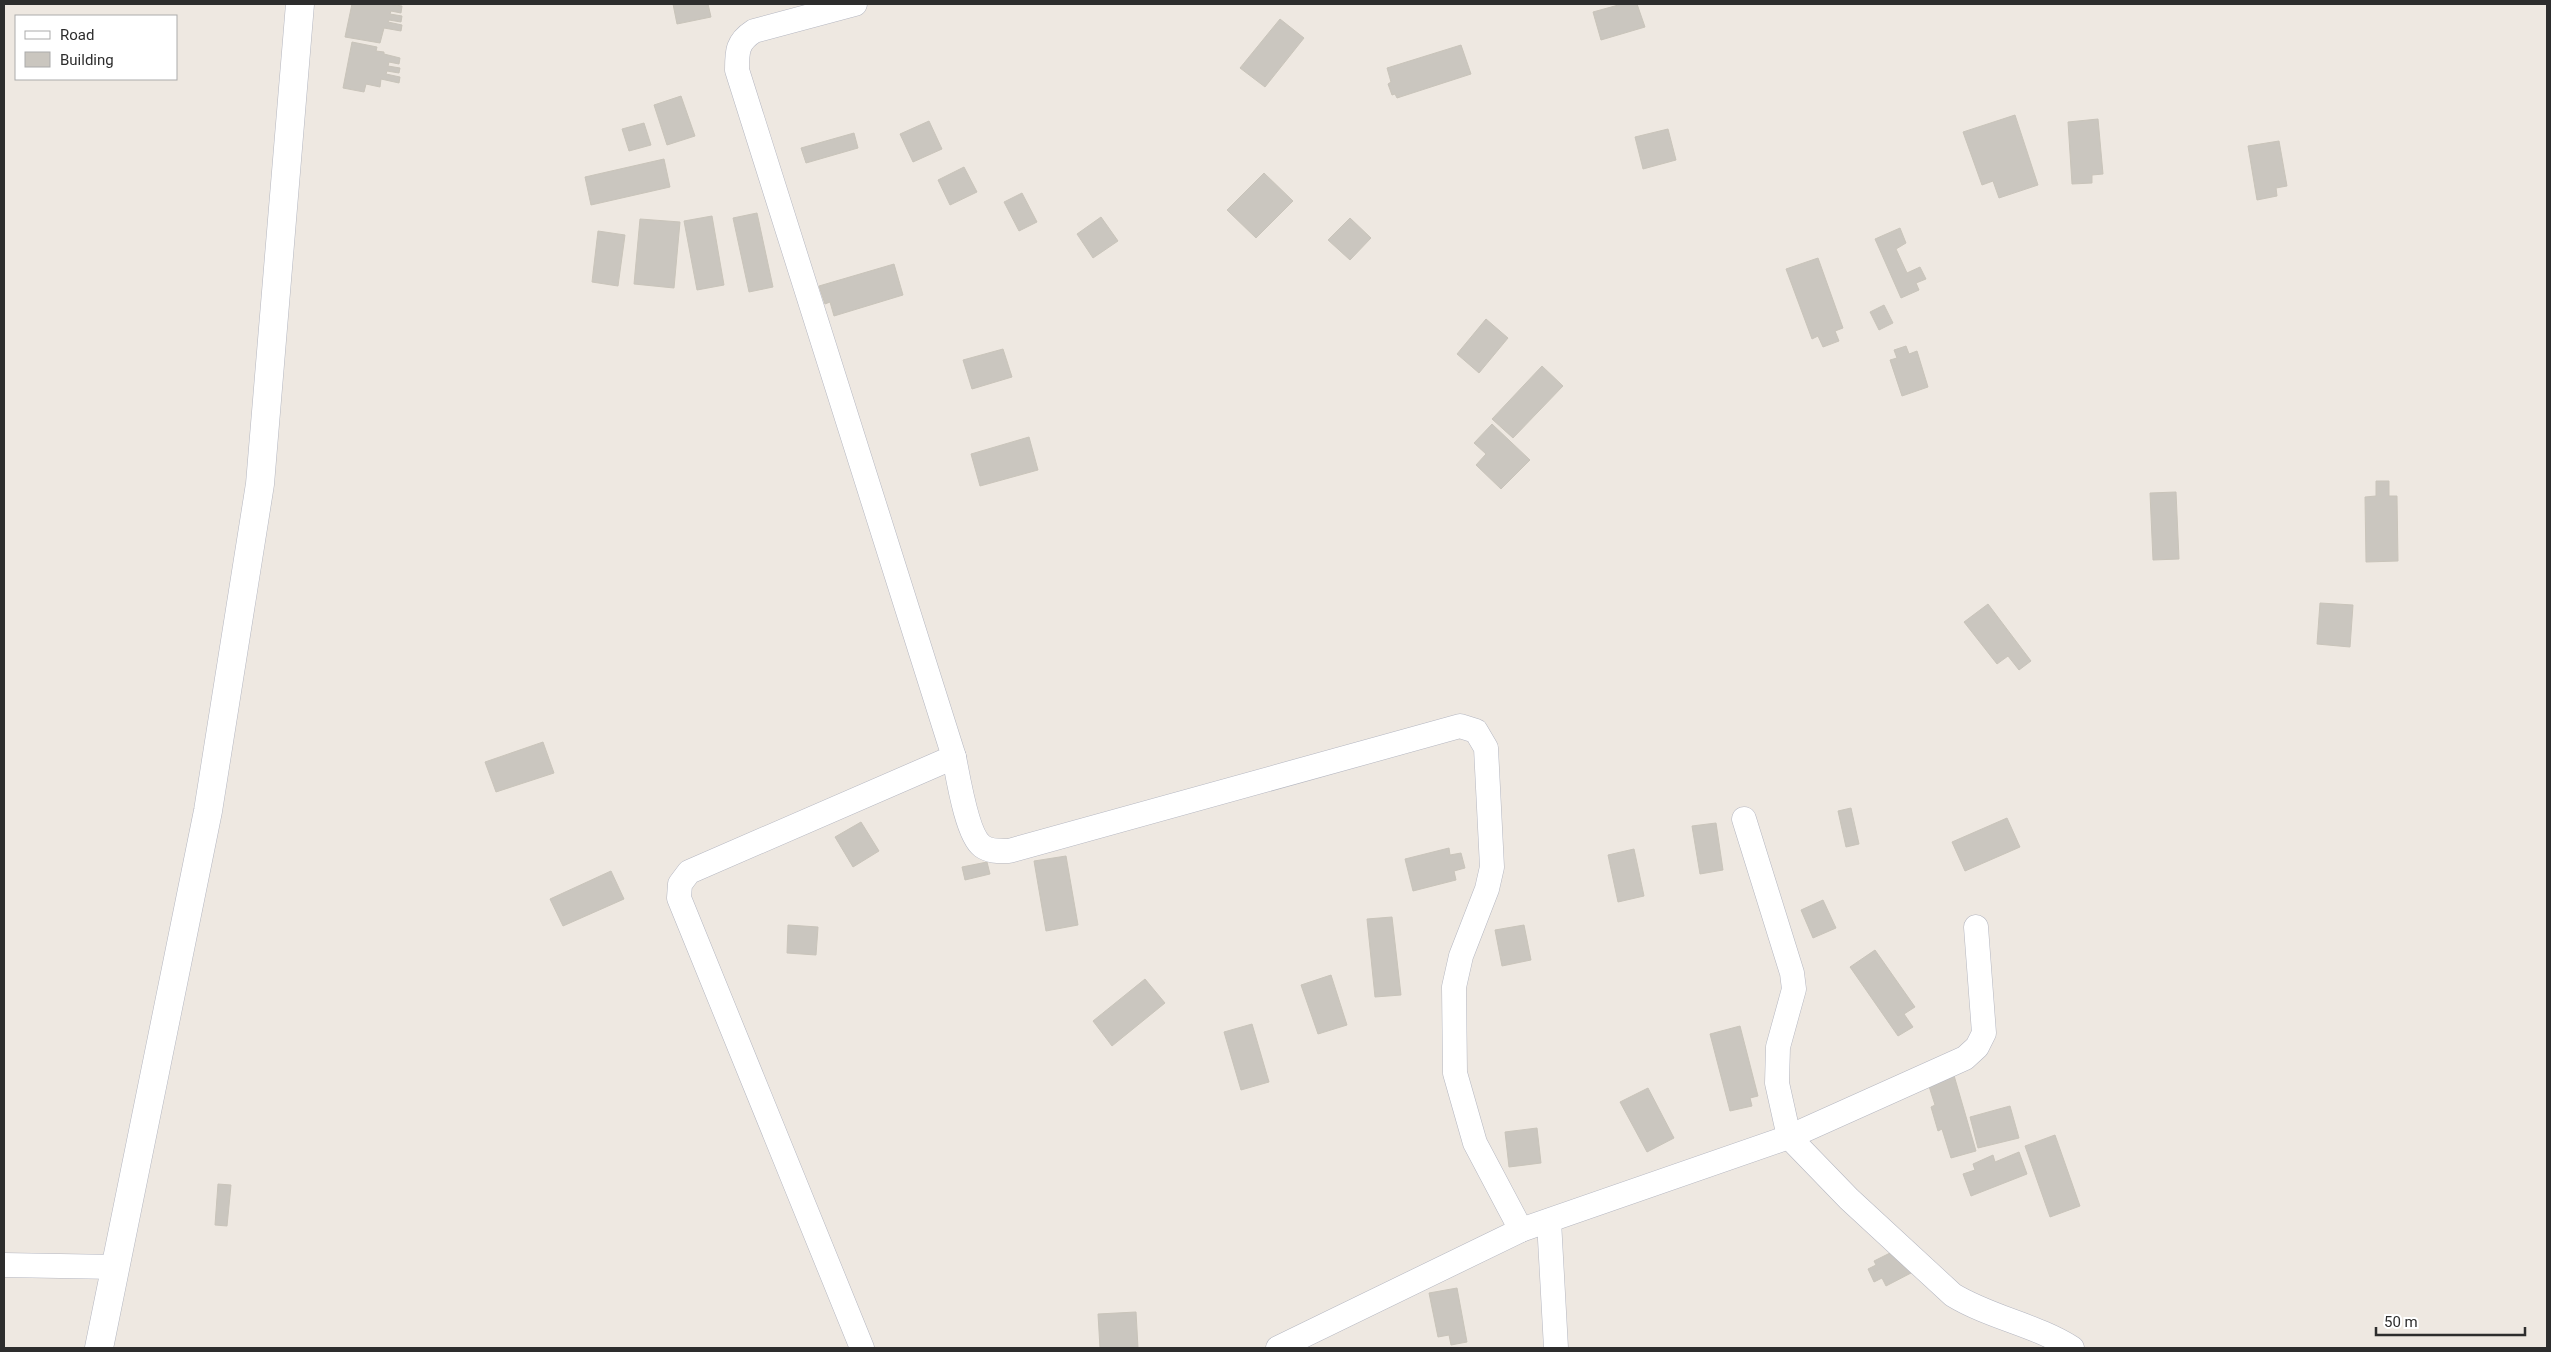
<svg xmlns="http://www.w3.org/2000/svg" width="2551" height="1352" viewBox="0 0 2551 1352" font-family="Roboto,sans-serif">
  <style>
    .building { fill: #cac6bf; stroke: #c9c4ba }
    .lines { fill: none; stroke-linecap: round; stroke-linejoin: round }
    .minor-casing { stroke: #b4b6c0; stroke-width: 25 }
    .secondary-casing { stroke: #b4b6c0; stroke-width: 29 }
    .minor { stroke: #fff; stroke-width: 24 }
    .secondary { stroke: #fff; stroke-width: 28 }
  </style>
  <rect width="100%" height="100%" fill="#eee8e1"/>
  <g class="building">
    <polygon points="352,4 389,4 402,6 401,13 391,11 390,14 402,16 401,22 389,20 388,22 402,25 401,31 384,28 380,43 345,37"/>
    <polygon points="673,4 708,4 711,17 677,24"/>
    <polygon points="1622,4 1637,4 1645,27 1601,40 1593,12"/>
    <polygon points="1280,19 1304,38 1265,87 1240,68"/>
    <polygon points="352,42 377,47 376,51 384,52 384,54 400,58 399,64 389,62 388,66 400,68 399,73 387,71 386,74 400,77 399,83 381,79 380,87 366,84 364,92 343,88"/>
    <polygon points="1461,45 1471,74 1397,98 1395,94 1392,95 1388,84 1391,82 1387,68"/>
    <polygon points="681,96 695,136 667,145 654,105"/>
    <polygon points="2015,115 2038,185 1999,198 1993,181 1982,185 1963,132"/>
    <polygon points="2098,119 2103,174 2092,175 2092,183 2072,184 2068,122"/>
    <polygon points="929,121 942,149 913,162 900,134"/>
    <polygon points="644,123 651,145 629,151 622,129"/>
    <polygon points="1668,129 1676,160 1643,169 1635,137"/>
    <polygon points="854,133 858,148 806,163 801,148"/>
    <polygon points="2279,141 2287,186 2276,188 2277,196 2257,200 2248,146"/>
    <polygon points="664,159 670,187 591,205 585,177"/>
    <polygon points="964,167 977,192 950,205 938,180"/>
    <polygon points="1264,173 1293,201 1256,238 1227,210"/>
    <polygon points="1022,193 1037,222 1019,231 1004,202"/>
    <polygon points="757,213 773,287 749,292 733,218"/>
    <polygon points="712,216 724,285 697,290 684,221"/>
    <polygon points="1101,217 1118,241 1093,258 1077,234"/>
    <polygon points="1350,218 1371,238 1350,260 1328,240"/>
    <polygon points="640,219 680,222 674,288 634,284"/>
    <polygon points="1900,228 1906,243 1896,249 1907,273 1920,267 1926,279 1916,283 1919,290 1901,298 1875,239"/>
    <polygon points="598,231 625,235 618,286 592,282"/>
    <polygon points="1818,258 1843,328 1835,331 1839,341 1823,347 1818,336 1812,339 1786,269"/>
    <polygon points="894,264 903,295 834,316 830,302 825,304 819,286"/>
    <polygon points="1884,305 1893,323 1879,330 1870,312"/>
    <polygon points="1486,319 1508,338 1479,373 1457,354"/>
    <polygon points="1906,346 1909,354 1917,351 1928,387 1902,396 1890,360 1897,358 1894,350"/>
    <polygon points="1003,349 1012,377 972,389 963,360"/>
    <polygon points="1542,366 1563,386 1513,438 1492,419"/>
    <polygon points="1492,424 1530,460 1501,489 1476,465 1486,454 1474,443"/>
    <polygon points="1029,437 1038,470 980,486 971,454"/>
    <polygon points="2376,481 2389,481 2389,496 2397,496 2398,561 2366,562 2365,497 2376,496"/>
    <polygon points="2176,492 2179,559 2153,560 2150,493"/>
    <polygon points="2320,603 2353,605 2350,647 2317,644"/>
    <polygon points="1988,604 2031,661 2019,670 2008,656 1997,664 1964,622"/>
    <polygon points="543,742 554,773 496,792 485,762"/>
    <polygon points="1851,808 1859,844 1846,847 1838,811"/>
    <polygon points="2007,818 2020,847 1965,871 1952,842"/>
    <polygon points="861,822 879,851 853,867 835,837"/>
    <polygon points="1716,823 1723,870 1700,874 1692,826"/>
    <polygon points="1449,848 1450,855 1461,853 1465,868 1454,871 1456,880 1413,891 1405,859"/>
    <polygon points="1634,849 1644,896 1618,902 1608,855"/>
    <polygon points="1066,856 1078,925 1046,931 1034,861"/>
    <polygon points="987,862 990,874 965,880 962,867"/>
    <polygon points="611,871 624,899 563,926 550,899"/>
    <polygon points="1823,900 1836,928 1813,938 1801,910"/>
    <polygon points="1392,917 1401,995 1375,997 1367,919"/>
    <polygon points="788,925 818,927 816,955 787,953"/>
    <polygon points="1524,925 1531,960 1502,966 1495,930"/>
    <polygon points="1875,950 1915,1007 1904,1014 1913,1027 1898,1036 1850,967"/>
    <polygon points="1331,975 1347,1025 1318,1034 1301,985"/>
    <polygon points="1145,979 1165,1003 1112,1046 1093,1021"/>
    <polygon points="1252,1024 1269,1082 1241,1090 1224,1032"/>
    <polygon points="1740,1026 1758,1096 1750,1098 1752,1106 1730,1111 1710,1034"/>
    <polygon points="1953,1072 1976,1151 1951,1158 1942,1129 1938,1131 1931,1107 1935,1105 1927,1080"/>
    <polygon points="1648,1088 1674,1138 1647,1152 1620,1102"/>
    <polygon points="2010,1106 2019,1138 1978,1148 1970,1117"/>
    <polygon points="1537,1128 1541,1163 1509,1167 1505,1132"/>
    <polygon points="2055,1135 2080,1206 2050,1217 2025,1146"/>
    <polygon points="2019,1152 2027,1174 1971,1196 1963,1174 1975,1170 1973,1164 1993,1155 1995,1162"/>
    <polygon points="218,1184 231,1185 227,1226 215,1225"/>
    <polygon points="1898,1249 1911,1273 1886,1286 1882,1278 1874,1282 1868,1269 1876,1265 1874,1261"/>
    <polygon points="1457,1288 1467,1342 1451,1345 1449,1335 1438,1337 1429,1293"/>
    <polygon points="1136,1312 1138,1348 1100,1348 1098,1314"/>
  </g>
  <g class="lines">
    <g class="minor-casing">
      <g id="minor">
        <path d="M855,4L754,31C737,42 737,51 737,70L954,757L689,872L680,884L679,898L862,1348"/>
        <path d="M954,757C958,777 967,835 982,846C990,852 1000,851 1009,851L1460,726L1476,731L1486,748L1492,867L1487,889L1461,956L1454,987L1455,1073L1475,1143L1521,1230"/>
        <path d="M1744,819L1792,973L1794,989L1778,1047L1777,1083L1789,1137L1849,1199L1953,1295C1991,1318 2036,1325 2072,1348"/>
        <polyline points="1549,1221 1556,1348"/>
        <polyline points="4,1265 116,1267"/>
        <polyline points="1278,1348 1521,1230 1789,1137 1965,1058 1977,1047 1984,1033 1976,927"/>
      </g>
    </g>
    <g class="secondary-casing">
      <polyline id="secondary" points="99,1348 208,811 260,484 300,4"/>
    </g>
    <use href="#minor" class="minor"/>
    <use href="#secondary" class="secondary"/>
  </g>
  <rect width="2551" height="1352" fill="none" stroke="#2d2d2d" stroke-width="10"/>
  <rect x="15" y="15" width="162" height="65" fill="#ffffff" stroke="#ababab"/>
  <rect x="25" y="31" width="25" height="8" fill="#ffffff" stroke="#ababab"/>
  <text x="60" y="40" font-size="15" fill="#2d2d2d">Road</text>
  <rect x="25" y="52" width="25" height="15" fill="#cac6bf" stroke="#ababab"/>
  <text x="60" y="65" font-size="15" fill="#2d2d2d">Building</text>
  <path d="M2376 1327v8h149v-8" fill="none" stroke="#2d2d2d" stroke-width="2.5"/>
  <text x="2384" y="1327" font-size="15" fill="#2d2d2d" stroke="#ffffff" stroke-width="4" paint-order="stroke">50 m</text>
</svg>
